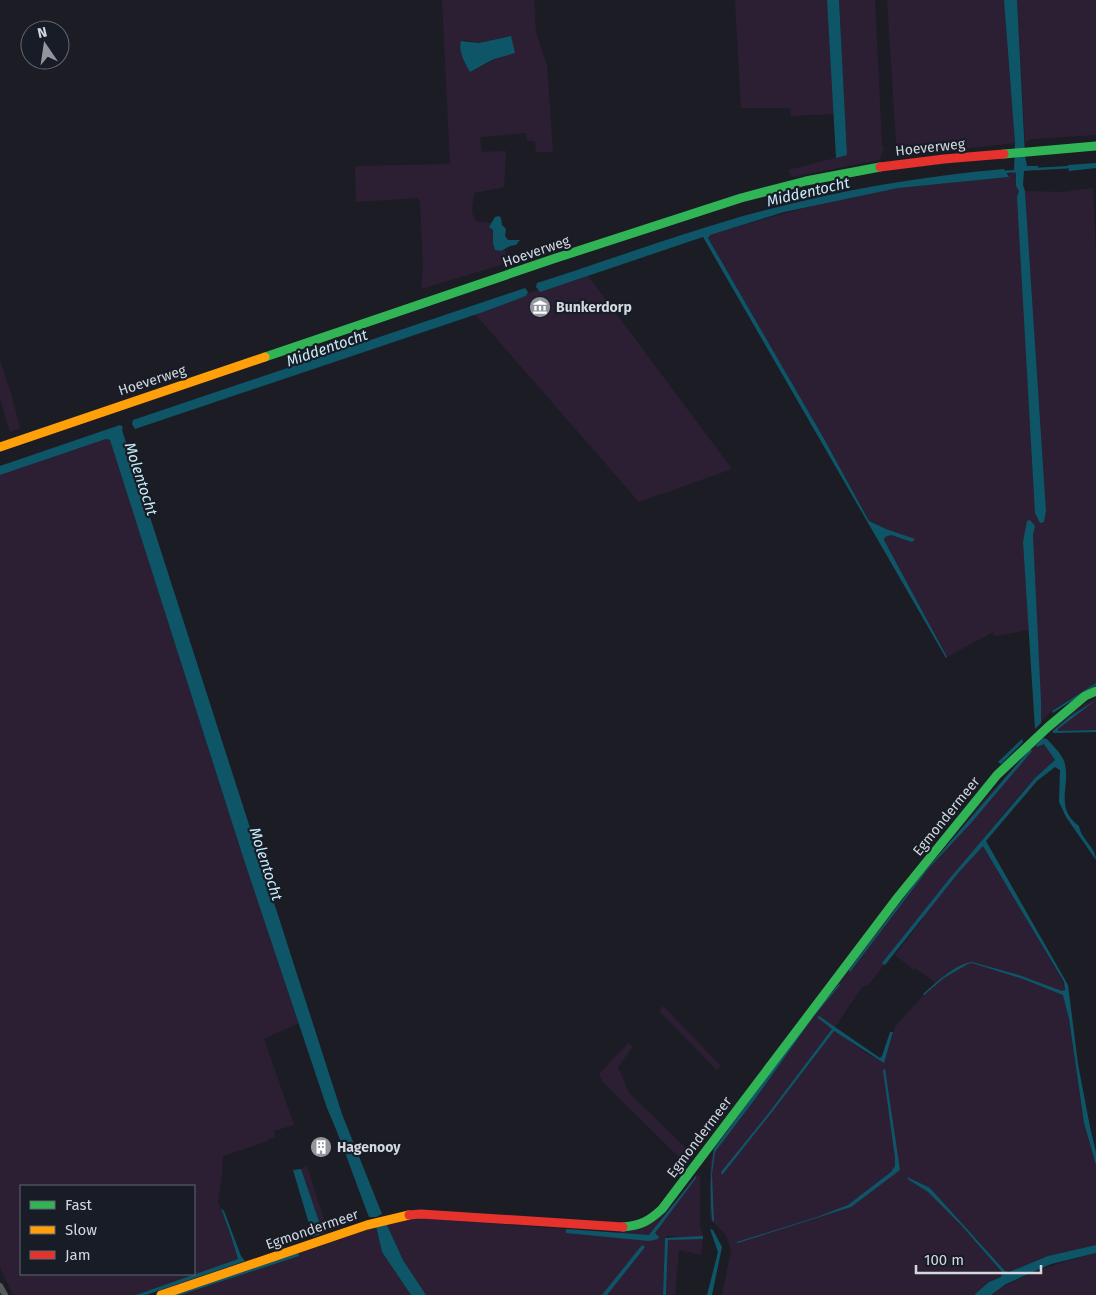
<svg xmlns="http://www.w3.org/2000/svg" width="1096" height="1295" viewBox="0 0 1096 1295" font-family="'Fira Sans',sans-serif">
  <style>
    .green { fill: #2c1f34; fill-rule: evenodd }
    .water { fill: #0e5567 }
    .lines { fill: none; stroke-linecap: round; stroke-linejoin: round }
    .stream { stroke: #0e5567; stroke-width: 2.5 }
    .street { stroke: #56585d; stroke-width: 6 }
    .fast { stroke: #30b455; stroke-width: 9 }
    .slow { stroke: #ff9f0a; stroke-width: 9 }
    .jam { stroke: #e5322d; stroke-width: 9 }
    .labels { text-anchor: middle; stroke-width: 4.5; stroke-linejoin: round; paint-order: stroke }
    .street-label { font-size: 14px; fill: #d3d7de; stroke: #181c27 }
    .poi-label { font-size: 14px; font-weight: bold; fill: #d3d7de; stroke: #181c27; text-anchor: start }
    .water-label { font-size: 15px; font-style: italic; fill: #c6ebf7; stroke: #181c27 }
  </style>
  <rect width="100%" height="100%" fill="#1c1d24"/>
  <g class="green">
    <path d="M442,0H534L536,33L547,65L553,152H536L535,141H527L526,133L480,137L482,152L506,151L504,187L475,193C472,202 470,213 476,221L492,223L489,227C495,232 494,236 493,243L500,251L505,249L507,263L421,289L423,267L420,201L417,198L356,202L355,166L450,164ZM510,36L501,56L475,70L465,64L460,45L464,40L479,43Z"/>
    <polygon points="735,0 827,0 834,114 791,116 790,108 741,108"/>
    <polygon points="839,0 875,0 882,145 884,149 879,160 792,177 788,170 847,155"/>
    <polygon points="887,0 1004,0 1015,143 907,155 898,148 896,143"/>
    <polygon points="1017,0 1096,0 1096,135 1031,139 1025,142"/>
    <path d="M1014,172L1016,173L1019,191L1046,511L1025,191L1064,192L1093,188L1096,252V683L1052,710L1041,723L1033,535L1035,526L1023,542L1029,630L995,636L993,632L947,657L884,540L885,537L891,535L912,542L869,521L823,437L708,238L710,235C772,217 834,197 898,188C935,183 972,181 1009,177V174Z"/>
    <polygon points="588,276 732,469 639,502 475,314 526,296 527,293"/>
    <polygon points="0,360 12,397 20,428 10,432 0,399"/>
    <path d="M106,439L110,440L244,860L299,1023L264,1039L294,1125L274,1131L275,1137L268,1139V1141L223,1156L222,1174L218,1201L232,1239L238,1259L136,1295H13L0,1267V475ZM21,1186H194V1274H21Z"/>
    <polygon points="1096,697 1096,730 1048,732 1066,716"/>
    <path d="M1044,735L1055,760C1027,783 1005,812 982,841L1063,982L1084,1123L1096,1165V1245L1048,1256L1009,1272L1005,1271L930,1188L909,1180L928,1192L960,1224L1002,1272L1001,1277L989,1282L974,1295H722L731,1251L726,1235L710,1219V1162L714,1148L814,1011L941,852L986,797ZM922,918L923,919L895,955L914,970L918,966L916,969L935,982L895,1027L884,1060L872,1057L833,1030L862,987L869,984Z"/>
    <polygon points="663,1006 721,1066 717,1070 659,1011"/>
    <polygon points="628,1043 633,1046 618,1067 629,1093 687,1149 679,1157 603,1082 599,1074"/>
    <polygon points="307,1166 328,1232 323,1233 301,1169"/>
    <path d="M697,1174L700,1177V1225L703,1236L691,1238L668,1236L665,1238L663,1295H426L403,1260L386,1223L405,1219L419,1218L617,1233C636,1229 661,1216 675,1202C683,1193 688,1182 697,1174Z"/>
    <polygon points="376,1226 382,1252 411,1295 180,1295 298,1256 298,1253"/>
    <polygon points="668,1239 703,1239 701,1255 679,1250 675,1295 666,1295"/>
    <path d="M1096,1253V1295H991C1023,1273 1058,1263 1096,1253Z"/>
  </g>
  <g class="water">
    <polygon points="827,0 839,0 847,155 836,158"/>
    <polygon points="1004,0 1017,0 1025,156 1027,166 1038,166 1038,170 1024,171 1023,185 1025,191 1046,511 1044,522 1040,523 1035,513 1017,197 1019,191 1016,186 1016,173 1014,172 1015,143"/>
    <path d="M511,36L515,53L494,59L470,72C465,63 458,51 461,41L479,43Z"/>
    <polygon points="1096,163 1096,168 1069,171 1068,165"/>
    <path d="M1004,169L1009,177L898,188L784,212L710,235L708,238L823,437L869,521L886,529L915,539L912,542L891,535L885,537L884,540L947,657L946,658L703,237L540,292L536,287L537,283C606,261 674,236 743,216C831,192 914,177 1004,169Z"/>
    <polygon points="499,216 501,218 502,225 506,229 505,236 508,240 520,240 516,245 510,246 501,251 495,250 493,243 493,230 489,227 495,217"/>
    <polygon points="525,288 528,292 526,296 483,312 135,429 132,424 133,420"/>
    <path d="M120,425L123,427L122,430L342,1114L382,1214L376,1217H369C355,1181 343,1144 327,1108L244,860L110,440L106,439L0,475V466Z"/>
    <polygon points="1030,520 1035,526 1033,535 1041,701 1041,723 1035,729 1023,542 1027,521"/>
    <polygon points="1096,683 1096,685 1053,713 1052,711"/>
    <polygon points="1096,700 1058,729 1058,731 1096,730 1096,732 1053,733 1053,731 1072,715"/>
    <path d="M1043,738L1047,739C1052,745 1061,753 1064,761C1072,784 1053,807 1079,826C1081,839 1096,848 1096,860L1066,817L1059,802L1060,770L1055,767L1037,781L986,841L1068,985L1078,1064L1090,1127L1096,1152V1165L1084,1123L1069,1019L1063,995L1023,979L972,963L968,964L944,978L924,995L923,994C936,983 955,964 972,962L1019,975L1062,991L1065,990L1064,982L983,846L959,872L885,965L882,963L950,878L1035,778L1055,760L1044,744L1037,747L1036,745Z"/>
    <polygon points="1022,739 1023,742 1001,764 998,762"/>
    <polygon points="1030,749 1032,751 972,822 928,869 850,972 849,970 919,878"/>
    <path d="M839,984L840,985L814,1016L755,1099L715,1152L712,1174L714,1222L712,1220C710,1197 710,1173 714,1149L813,1015Z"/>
    <polygon points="819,1016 880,1058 882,1056 890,1032 893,1032 884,1063 834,1031 772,1112 722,1175 721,1172 768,1114 832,1029 817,1017"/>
    <polygon points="885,1069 900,1170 851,1207 738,1243 737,1242 817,1217 848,1205 891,1172 895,1166 895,1158 883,1070"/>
    <polygon points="301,1169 323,1233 313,1237 293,1170"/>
    <polygon points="696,1176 696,1178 655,1233 659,1237 658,1239 649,1241 566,1233 566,1229 649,1235"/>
    <polygon points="907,1177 930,1188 1005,1271 1009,1272 1048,1256 1096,1245 1096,1253 1051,1264 1006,1284 991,1295 974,1295 989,1282 1001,1277 1002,1272 960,1224 928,1192 909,1180"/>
    <polygon points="221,1208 224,1211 241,1256 245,1261 146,1295 136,1295 238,1259 232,1239"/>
    <polygon points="386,1223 403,1260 426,1295 411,1295 382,1252 376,1226"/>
    <polygon points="710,1229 713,1230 722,1247 712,1295 707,1295 718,1252"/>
    <polygon points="703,1236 703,1239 668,1240 666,1295 663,1295 665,1238"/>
    <polygon points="642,1245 645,1247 607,1295 602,1295"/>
    <polygon points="298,1253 299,1256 180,1295 171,1295"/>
  </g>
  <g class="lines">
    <g class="stream">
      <polyline points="1037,169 1071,167"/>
      <polyline points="1004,172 1016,171"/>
    </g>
    <polyline class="street" points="0,1286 5,1295"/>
    <g class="fast">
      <polyline points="1004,154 1096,146"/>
      <polyline points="265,357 553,259 741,198 806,181 880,167"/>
      <path d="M623,1227C641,1225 648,1222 662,1209L898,897L997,775L1048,727L1085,696L1096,691"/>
    </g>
    <g class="slow">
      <polyline points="0,447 265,357"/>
      <polyline points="161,1295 367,1225 409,1215"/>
    </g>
    <g class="jam">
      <polyline points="880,167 944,159 1004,154"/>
      <polyline points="409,1215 421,1214 623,1227"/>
    </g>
  </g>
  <defs>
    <g id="museum-disc" transform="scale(1.125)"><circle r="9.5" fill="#93969d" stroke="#181c27"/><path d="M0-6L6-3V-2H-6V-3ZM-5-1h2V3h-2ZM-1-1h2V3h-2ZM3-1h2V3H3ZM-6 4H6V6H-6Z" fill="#fff"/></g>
    <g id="building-disc" transform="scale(1.125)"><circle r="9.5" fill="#93969d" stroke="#181c27"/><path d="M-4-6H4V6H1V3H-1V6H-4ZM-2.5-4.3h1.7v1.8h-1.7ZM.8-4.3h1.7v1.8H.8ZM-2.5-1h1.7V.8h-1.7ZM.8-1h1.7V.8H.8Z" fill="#fff"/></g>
  </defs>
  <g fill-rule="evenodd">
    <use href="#museum-disc" x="540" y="307"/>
    <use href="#building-disc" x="321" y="1147"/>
  </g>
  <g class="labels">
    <g class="street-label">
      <text transform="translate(930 147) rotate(-6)" y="5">Hoeverweg</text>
      <text transform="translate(536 251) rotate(-19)" y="5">Hoeverweg</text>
      <text transform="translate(152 380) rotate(-18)" y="5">Hoeverweg</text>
      <text transform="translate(946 816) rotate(-51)" y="5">Egmondermeer</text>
      <text transform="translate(699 1137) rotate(-53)" y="5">Egmondermeer</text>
      <text transform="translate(312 1229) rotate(-19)" y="5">Egmondermeer</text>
    </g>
    <g class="poi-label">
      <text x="556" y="312">Bunkerdorp</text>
      <text x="337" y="1152">Hagenooy</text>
    </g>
    <g class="water-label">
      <text transform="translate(808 192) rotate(-13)" y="5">Middentocht</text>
      <text transform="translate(327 348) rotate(-19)" y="5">Middentocht</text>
      <text transform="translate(141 479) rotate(72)" y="5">Molentocht</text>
      <text transform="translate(266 864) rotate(72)" y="5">Molentocht</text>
    </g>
  </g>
  <rect x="20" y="1185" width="175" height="90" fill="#181c27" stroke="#636770"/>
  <rect x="30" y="1201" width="25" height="8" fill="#30b455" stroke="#636770"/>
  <text x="65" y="1210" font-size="15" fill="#d3d7de">Fast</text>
  <rect x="30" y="1226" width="25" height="8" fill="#ff9f0a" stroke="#636770"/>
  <text x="65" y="1235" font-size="15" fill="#d3d7de">Slow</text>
  <rect x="30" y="1251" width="25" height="8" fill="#e5322d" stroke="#636770"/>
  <text x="65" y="1260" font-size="15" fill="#d3d7de">Jam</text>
  <g transform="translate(45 45) rotate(347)"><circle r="24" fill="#181c27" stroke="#636770"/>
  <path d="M0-4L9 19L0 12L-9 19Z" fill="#93969d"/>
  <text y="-8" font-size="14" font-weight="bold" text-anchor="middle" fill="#d3d7de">N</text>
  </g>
  <path d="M916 1265v8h125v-8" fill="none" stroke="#d3d7de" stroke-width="2.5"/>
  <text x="924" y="1265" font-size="15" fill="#d3d7de" stroke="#181c27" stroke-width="4" paint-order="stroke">100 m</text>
</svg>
